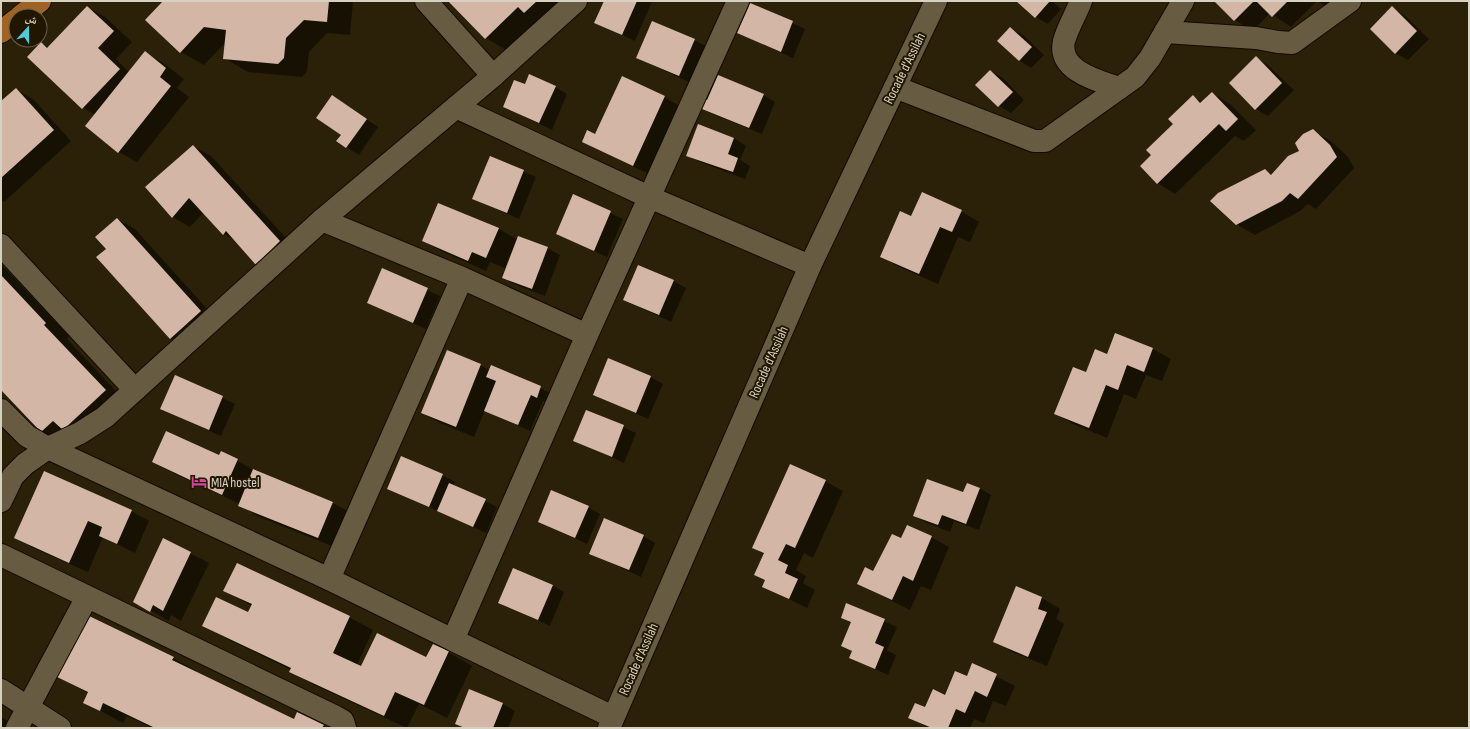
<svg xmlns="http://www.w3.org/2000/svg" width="1470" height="729" viewBox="0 0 1470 729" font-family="'Sofia Sans Condensed','Noto Naskh Arabic',sans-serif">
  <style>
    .shadow { fill: #0007 }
    .building { fill: #d4b6a6 }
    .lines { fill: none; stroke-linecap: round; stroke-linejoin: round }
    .minor-casing { stroke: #130a00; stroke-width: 24 }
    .tertiary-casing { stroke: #130a00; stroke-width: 24 }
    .primary-casing { stroke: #130a00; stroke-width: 24 }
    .minor { stroke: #675c42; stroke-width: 22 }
    .tertiary { stroke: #675c42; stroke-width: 22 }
    .primary { stroke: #9e6325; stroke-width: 22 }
    .labels { text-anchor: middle; stroke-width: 4; stroke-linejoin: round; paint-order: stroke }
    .street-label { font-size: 14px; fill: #d7d1c2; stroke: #211701 }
    .poi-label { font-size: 14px; fill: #d7d1c2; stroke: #211701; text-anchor: start }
  </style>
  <rect width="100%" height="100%" fill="#2b2108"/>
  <g class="shadow">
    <polygon points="164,1 353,1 350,35 327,33 309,52 307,71 302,77 248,72 224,58 226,42 204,65 181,52"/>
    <polygon points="449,1 574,1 509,52 486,38"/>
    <polygon points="605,1 652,1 635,41 596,23"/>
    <polygon points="1018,1 1052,1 1061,9 1048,24 1036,17"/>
    <polygon points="1215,1 1337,1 1330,9 1317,1 1291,27 1270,13 1253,31 1235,20"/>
    <polygon points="751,4 805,29 793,58 739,33"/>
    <polygon points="87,7 105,17 132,42 116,59 129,72 145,53 163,63 184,79 177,88 189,97 137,162 119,152 86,126 95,115 83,108 41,43 49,48"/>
    <polygon points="1392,8 1404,15 1429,39 1408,60 1395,53"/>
    <polygon points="1010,28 1023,35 1044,55 1031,68 1019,60"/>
    <polygon points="694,40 707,47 691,83 637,58"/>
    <polygon points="1256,58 1268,65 1294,90 1268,116 1256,109"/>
    <polygon points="991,71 1003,78 1024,100 1011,113 999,106"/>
    <polygon points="525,85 555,87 567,94 552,130 504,107"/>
    <polygon points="16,89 34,100 71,141 4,202 1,200 1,102"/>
    <polygon points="1212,93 1230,104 1256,130 1244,141 1235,136 1175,194 1157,183 1153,155 1193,97 1203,102"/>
    <polygon points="763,95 775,102 762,134 710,113 698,106 708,101"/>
    <polygon points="333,96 378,127 359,155 337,141 342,134"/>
    <polygon points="664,97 683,108 651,175 583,142"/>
    <polygon points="1313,131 1331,141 1348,157 1354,168 1316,209 1308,204 1300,211 1255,235 1236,224 1265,170 1272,175 1300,151"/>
    <polygon points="734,138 746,146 740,160 750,166 745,179 700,162 688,155"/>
    <polygon points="193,146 211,156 298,251 275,274 257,264 237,242 224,234 204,212 190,227 172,217"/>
    <polygon points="491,157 536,177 519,219 474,199"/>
    <polygon points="573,196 623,219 607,257 557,234"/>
    <polygon points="439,204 499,229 518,240 547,248 560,255 545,296 516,285 504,278 513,253 511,253 505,268 490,262 486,271 441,251 423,241"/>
    <polygon points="961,211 979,222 970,242 958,237 938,284 899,267 881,256 912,217"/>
    <polygon points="117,219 135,229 219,322 188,349 170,338 107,249"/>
    <polygon points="1,264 69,336 67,339 128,404 87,443 75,436 65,445 42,432 1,388"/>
    <polygon points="382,270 440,296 426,329 368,303"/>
    <polygon points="673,281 686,288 671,322 624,300"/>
    <polygon points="1116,334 1153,349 1171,359 1162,381 1146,375 1136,399 1124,394 1107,438 1073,424 1055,414 1107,355"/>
    <polygon points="448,351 490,370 491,366 553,394 549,404 543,401 530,431 485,410 474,437 440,423 422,413"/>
    <polygon points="609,359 651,377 663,384 648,419 594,394"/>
    <polygon points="176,377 235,404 221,436 162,409"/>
    <polygon points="587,411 636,433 624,463 574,440"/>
    <polygon points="222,452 255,471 333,503 351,513 337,548 257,516 240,504 171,472 153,462 220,456"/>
    <polygon points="442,475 455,482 453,486 497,507 486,533 388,488"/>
    <polygon points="825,481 843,491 813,558 804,553 796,570 806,576 803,583 815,590 807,608 763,586 766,581 755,574 764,554 753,547"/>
    <polygon points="979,488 991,495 979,530 954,521 950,532 927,523 914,516 964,493"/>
    <polygon points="588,507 600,514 587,544 539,521"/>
    <polygon points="131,511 149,521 135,553 103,537 88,572 33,548 15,537"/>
    <polygon points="643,536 655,543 641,577 590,553"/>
    <polygon points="931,537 949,547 931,590 921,586 910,610 858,584 874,572 902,539"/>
    <polygon points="164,540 209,563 181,621 171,615 169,621 134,601"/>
    <polygon points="552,585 564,592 550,626 499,602"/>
    <polygon points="1016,588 1042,598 1060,609 1056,619 1064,624 1047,666 1012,652 994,641"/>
    <polygon points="225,591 349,617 373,630 357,665 362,667 427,658 448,652 472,666 447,718 419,704 407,728 314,685 291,671 291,670 227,639 203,626 248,614 252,606"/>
    <polygon points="847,605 897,627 887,650 896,655 888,675 851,658 853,652 842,646 852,623 842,617"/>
    <polygon points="173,658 197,671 196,673 294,720 323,725 328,728 152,728 127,716 123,723 84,702 88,693 57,676"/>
    <polygon points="973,665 1015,686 1006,706 993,701 984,723 974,719 970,728 928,728 909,717 945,696 967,678"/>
    <polygon points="503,704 515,711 508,728 464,728 456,723"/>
    <polygon points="1,717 20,728 1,728"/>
  </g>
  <g class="building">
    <polygon points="163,1 329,1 327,22 304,20 286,38 284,58 278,64 223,59 226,30 204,27 180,53 145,20"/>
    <polygon points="448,1 537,1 524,13 518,7 485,39"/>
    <polygon points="604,1 637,1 622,35 594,23"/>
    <polygon points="1016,1 1050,1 1035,18"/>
    <polygon points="1214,1 1254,1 1234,21"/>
    <polygon points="1256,1 1288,1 1272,17"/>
    <polygon points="750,3 793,21 781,52 737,33"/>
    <polygon points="87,6 114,31 98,48 120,69 82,109 27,57 41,42 47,48"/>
    <polygon points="1392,6 1417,31 1395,54 1370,29"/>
    <polygon points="652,21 695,39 679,76 636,58"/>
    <polygon points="1010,27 1032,47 1019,61 997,41"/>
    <polygon points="145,51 166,68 160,77 171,86 118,153 85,126"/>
    <polygon points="1256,56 1282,83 1255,110 1229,83"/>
    <polygon points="990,70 1013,92 998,107 975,85"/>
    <polygon points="529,74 556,86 539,123 503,107 514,80 525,84"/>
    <polygon points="718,75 764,94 749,128 697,107 701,97 707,100"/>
    <polygon points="622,76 665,96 633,166 582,142 587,130 595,134"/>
    <polygon points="16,88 54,130 1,178 1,101"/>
    <polygon points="1212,92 1238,119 1226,131 1219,124 1157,184 1140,166 1151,155 1146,150 1173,124 1168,119 1193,95 1200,103"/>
    <polygon points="332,95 367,119 346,148 336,141 341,135 316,118"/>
    <polygon points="698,124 734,138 728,154 738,158 733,172 686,156"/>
    <polygon points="1313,129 1330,145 1337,157 1298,199 1290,193 1282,201 1236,225 1210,201 1218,193 1265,169 1271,175 1288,156 1299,151 1295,143 1303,134"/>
    <polygon points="193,145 280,241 256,265 226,231 223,235 189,198 172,218 145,187"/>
    <polygon points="490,156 524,170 507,213 472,199"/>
    <polygon points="922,192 962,210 952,232 940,227 919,274 880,257 900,211 911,216"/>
    <polygon points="573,194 611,211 594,251 556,234"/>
    <polygon points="438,203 499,228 486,258 472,252 468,261 422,241"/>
    <polygon points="117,218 201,311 170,339 96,257 106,249 95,237"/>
    <polygon points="518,236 548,247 532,289 502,278"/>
    <polygon points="638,265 674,280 659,315 623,300"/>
    <polygon points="382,268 428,288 413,323 367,303"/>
    <polygon points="1,275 46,323 44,325 106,390 63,430 53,421 41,432 1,390"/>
    <polygon points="1115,333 1153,348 1144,372 1127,365 1118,390 1106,385 1089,428 1054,414 1073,367 1086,372 1095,349 1107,354"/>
    <polygon points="447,350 481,364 456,427 421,413"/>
    <polygon points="608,358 651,376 636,413 593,395"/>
    <polygon points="491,365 541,386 537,398 531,395 518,425 484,411 496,381 486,377"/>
    <polygon points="175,375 223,396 209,430 160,409"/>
    <polygon points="586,410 624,425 612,457 573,441"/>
    <polygon points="166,431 219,455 221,451 238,459 222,495 152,462"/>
    <polygon points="401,456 443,474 429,507 387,489"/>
    <polygon points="790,464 826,480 795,548 786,544 778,560 788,565 785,573 798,579 789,599 762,587 765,580 754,575 764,553 752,548"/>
    <polygon points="253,469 333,502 318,538 238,506"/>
    <polygon points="44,471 132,510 117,544 99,536 102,527 88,521 69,563 14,538"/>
    <polygon points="927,479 963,492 967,483 980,488 966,524 942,515 938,525 913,516"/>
    <polygon points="449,483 486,499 473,527 437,511"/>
    <polygon points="551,490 589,506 575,538 538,522"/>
    <polygon points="604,518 644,535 629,570 589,554"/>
    <polygon points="907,525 932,536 913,581 903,576 892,600 857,584 865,567 873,571 892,534 901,538"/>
    <polygon points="163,538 191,552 163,611 153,605 150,612 133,602"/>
    <polygon points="237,563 350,616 333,653 361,666 377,633 426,657 433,644 449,651 424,705 395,692 384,716 289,672 291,668 202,626 216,597 248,612 252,604 223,591"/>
    <polygon points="513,568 553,585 538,620 498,603"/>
    <polygon points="1016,586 1042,597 1038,609 1047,612 1028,657 993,642"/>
    <polygon points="846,603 885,619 875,643 884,647 875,669 849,658 852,651 841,646 851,622 841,618"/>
    <polygon points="85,614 174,657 172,660 294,719 297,712 324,725 322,728 155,728 103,703 100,711 83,703 88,692 55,676"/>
    <polygon points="972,663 997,674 987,697 975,691 965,713 956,709 948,728 932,728 908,718 915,703 925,707 933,689 945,695 955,671 967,676"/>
    <polygon points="469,689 503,703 493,728 465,728 455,724"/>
  </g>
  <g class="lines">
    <g class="minor-casing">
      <g id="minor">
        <path d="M1081,1C1076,14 1068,27 1064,41C1057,71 1099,81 1119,88"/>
        <polyline points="1165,32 1256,38 1278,42 1292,43 1350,1"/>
        <polyline points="493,76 576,1"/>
        <polyline points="895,87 1034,141 1045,141 1135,77 1150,58 1183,1"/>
        <polyline points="456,107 649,197 810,266"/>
        <polyline points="322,220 493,76 426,1"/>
        <polyline points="1,245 135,390"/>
        <polyline points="462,278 587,335"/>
        <polyline points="1,410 27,436 48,448 329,579 453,640"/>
        <polyline points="1,501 13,476 25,464 48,448 80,433 105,417 322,220 462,278 329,579"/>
        <polyline points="1,555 336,717 343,721 345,728"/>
        <polyline points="1,690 60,728"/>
        <polyline points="613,717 453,640 587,335 738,1"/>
        <polyline points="17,728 87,597"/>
      </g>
    </g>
    <g class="tertiary-casing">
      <polyline id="tertiary" points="609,728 810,266 936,1"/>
    </g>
    <g class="primary-casing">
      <g id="primary">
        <polyline points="21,16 40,1"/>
        <polyline points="1,32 16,20"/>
      </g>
    </g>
    <use href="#minor" class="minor"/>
    <use href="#tertiary" class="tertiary"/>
    <use href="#primary" class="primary"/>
  </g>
  <defs>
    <g id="hotel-bare" transform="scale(1.2)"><path d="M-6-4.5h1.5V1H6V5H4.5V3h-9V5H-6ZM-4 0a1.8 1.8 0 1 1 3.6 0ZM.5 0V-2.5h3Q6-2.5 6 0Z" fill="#d1479c" stroke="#211701" stroke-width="2.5" paint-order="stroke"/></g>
  </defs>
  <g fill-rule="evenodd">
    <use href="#hotel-bare" x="199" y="482"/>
  </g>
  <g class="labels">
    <g class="street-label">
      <text transform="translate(904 68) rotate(-64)" y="5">Rocade d'Assilah</text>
      <text transform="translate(768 362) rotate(-66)" y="5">Rocade d'Assilah</text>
      <text transform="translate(638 659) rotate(-66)" y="5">Rocade d'Assilah</text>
    </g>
    <g class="poi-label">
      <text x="211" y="487">MIA hostel</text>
    </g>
  </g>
  <rect width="1470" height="729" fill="none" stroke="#d7d1c2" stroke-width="4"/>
  <g transform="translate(28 28) rotate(21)"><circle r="19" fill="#211701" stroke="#6a614e"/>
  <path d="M0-3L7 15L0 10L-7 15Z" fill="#52cbd7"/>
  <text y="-6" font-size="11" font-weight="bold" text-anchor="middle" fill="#d7d1c2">ش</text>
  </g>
</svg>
